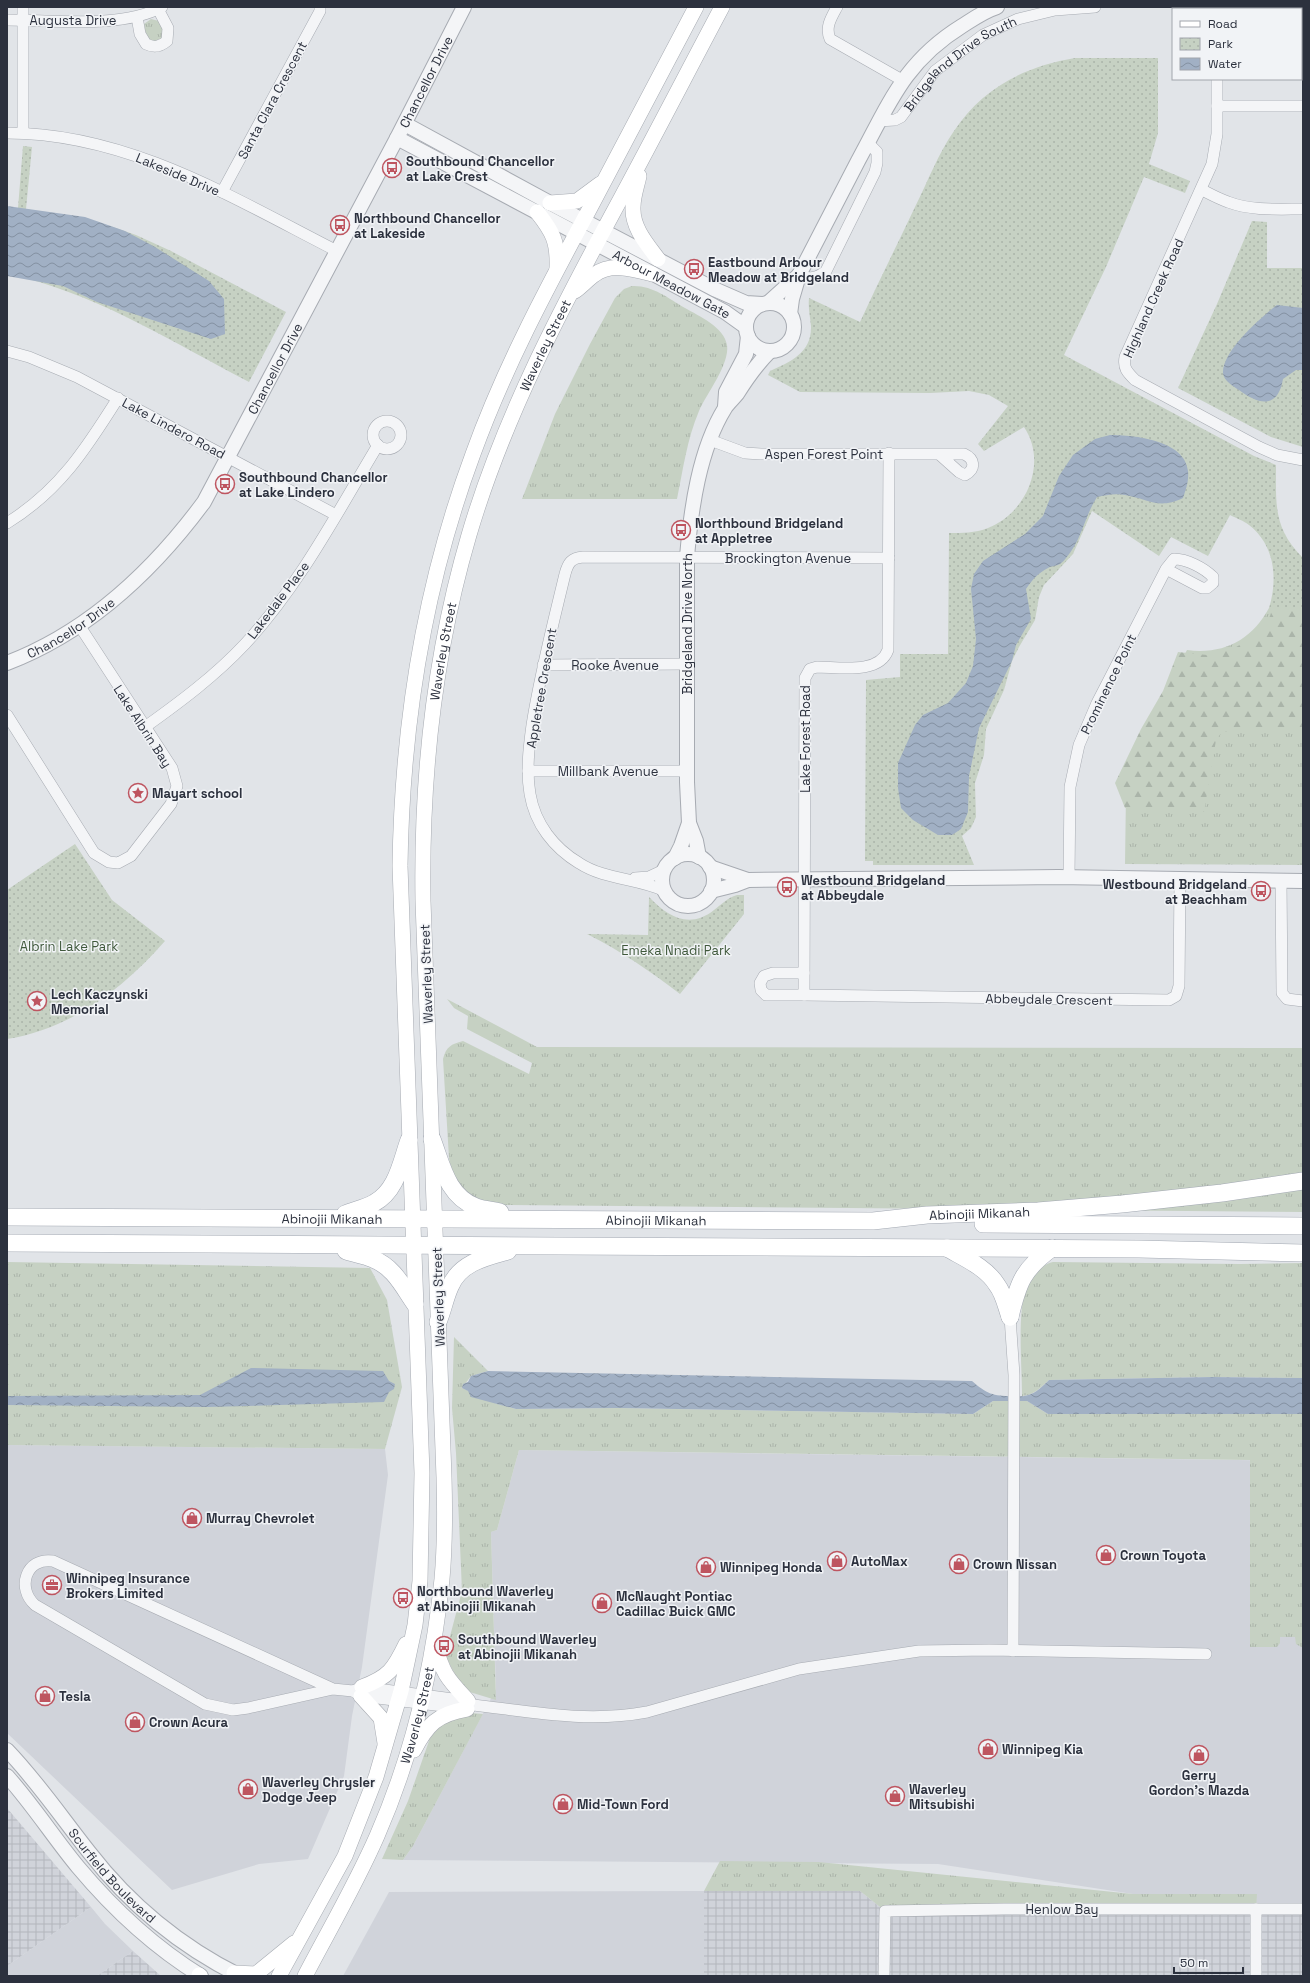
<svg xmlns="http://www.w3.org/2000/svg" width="1310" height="1983" viewBox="0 0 1310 1983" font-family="'Space Grotesk',sans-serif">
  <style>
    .built { fill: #d0d3da }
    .industrial { fill: url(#industrial-grid) }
    .grass { fill: url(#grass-tufts) }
    .forest { fill: url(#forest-firs) }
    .park { fill: url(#park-dots) }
    .water { fill: url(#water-waves) }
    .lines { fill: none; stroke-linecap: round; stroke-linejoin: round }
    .minor-casing { stroke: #a7abb2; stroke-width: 12 }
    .tertiary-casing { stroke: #a7abb2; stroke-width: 16 }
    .secondary-casing { stroke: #a7abb2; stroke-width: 16 }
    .primary-casing { stroke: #a2a8b2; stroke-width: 18 }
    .minor { stroke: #f4f5f7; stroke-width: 11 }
    .tertiary { stroke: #f4f5f7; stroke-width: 14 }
    .secondary { stroke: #fff; stroke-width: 15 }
    .primary { stroke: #fff; stroke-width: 17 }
    .labels { text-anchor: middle; stroke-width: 3; stroke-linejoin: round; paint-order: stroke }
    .street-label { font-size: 13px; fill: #2c313e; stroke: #f1f3f6 }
    .poi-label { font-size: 13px; font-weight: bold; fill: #2c313e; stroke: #f1f3f6; text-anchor: start }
    .park-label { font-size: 13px; fill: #3f583b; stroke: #f1f3f6 }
  </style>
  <defs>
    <pattern id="industrial-grid" width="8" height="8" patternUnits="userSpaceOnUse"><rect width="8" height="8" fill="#d0d3da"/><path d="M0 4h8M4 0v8" fill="none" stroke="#b3b6bc"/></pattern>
    <pattern id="grass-tufts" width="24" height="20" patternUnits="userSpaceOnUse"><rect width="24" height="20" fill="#c6d1c3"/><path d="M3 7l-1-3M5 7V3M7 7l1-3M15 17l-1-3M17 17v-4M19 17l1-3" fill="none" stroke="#aab4a9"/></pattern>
    <pattern id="forest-firs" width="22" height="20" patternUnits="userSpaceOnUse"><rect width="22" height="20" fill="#c6d1c3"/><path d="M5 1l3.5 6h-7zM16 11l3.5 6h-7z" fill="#aab4a9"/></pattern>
    <pattern id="park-dots" width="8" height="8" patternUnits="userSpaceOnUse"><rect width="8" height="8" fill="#c6d1c3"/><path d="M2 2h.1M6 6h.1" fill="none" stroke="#aab4a9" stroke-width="1.8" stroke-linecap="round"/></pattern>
    <pattern id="water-waves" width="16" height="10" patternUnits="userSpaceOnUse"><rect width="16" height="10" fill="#a1b0c4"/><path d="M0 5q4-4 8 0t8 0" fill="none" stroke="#8390a1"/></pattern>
  </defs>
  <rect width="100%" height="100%" fill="#e1e4e8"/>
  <g class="built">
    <polygon points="7,1445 385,1449 388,1475 362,1667 352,1716 344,1776 308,1859 259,1864 172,1890 7,1733"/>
    <polygon points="519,1450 1303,1461 1303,1909 1256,1909 1256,1894 1133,1894 938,1864 403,1860 413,1846 496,1689 491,1532 497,1530"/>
    <polygon points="704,1891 704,1976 343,1976 389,1892"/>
    <polygon points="91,1907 105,1924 133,1951 97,1976 7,1976 7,1966"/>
  </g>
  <g class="industrial">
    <polygon points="7,1808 91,1907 7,1966"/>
    <polygon points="704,1891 860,1891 885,1911 1303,1909 1303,1976 704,1976"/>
    <polygon points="133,1951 161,1976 97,1976"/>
  </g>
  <g class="grass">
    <polygon points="151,19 159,21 165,33 161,41 150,41 146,36 144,24"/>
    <path d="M632,286C652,285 668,298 685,308C699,316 724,327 727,345C730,364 707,393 699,411C687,439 683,470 677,499H522L555,414L590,344L615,298L624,289Z"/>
    <path d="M1269,608H1303V865L1125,864L1126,792L1144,730L1187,650C1223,655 1252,640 1269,608Z"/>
    <path d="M447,999L537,1047L1303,1048V1212L503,1205C494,1203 480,1202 472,1197C459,1190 451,1172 449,1158L443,1059C446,1047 451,1044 463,1041L529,1074L532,1063L467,1029L468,1016L454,1008Z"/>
    <polygon points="7,1262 370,1268 387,1300 402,1387 385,1449 7,1445"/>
    <path d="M1053,1262L1240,1264L1303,1263V1378L1212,1377L1049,1380C1041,1387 1033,1396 1022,1396C1022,1364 1017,1316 1026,1286C1030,1276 1043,1264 1053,1262Z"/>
    <polygon points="454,1337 488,1371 471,1376 462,1388 495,1403 516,1409 618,1408 973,1414 993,1401 1027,1401 1048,1414 1303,1414 1303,1648 1296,1644 1295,1637 1280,1637 1280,1643 1277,1647 1250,1647 1250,1460 519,1450 497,1530 491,1532 496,1700 463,1690 445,1655 462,1591 456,1453 452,1408"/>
    <polygon points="471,1713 483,1714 413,1846 403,1860 382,1859 408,1801 430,1738 445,1719"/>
    <polygon points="720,1861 819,1862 1133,1894 1257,1894 1256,1909 885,1911 860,1891 704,1891"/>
  </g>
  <polygon class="forest" points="1275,517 1281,534 1303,561 1303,727 1222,732 1216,740 1204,812 1125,808 1115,783 1141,729 1163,691 1178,652 1207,655 1233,649 1261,632 1270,616 1280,585"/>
  <g class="park">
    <path d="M1075,58H1158V133L1149,164L1190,181L1185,193L1144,177L1106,267L1064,355L1254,456L1276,465C1276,504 1273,528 1303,558V608H1269C1278,579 1275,545 1249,525C1244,521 1236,518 1230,515L1208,556L1171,537L1159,556L1092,511L1073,554L1044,585L1039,597L1035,620L1019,647L1012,661L1004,690L986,729L984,755L975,783L976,817L971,828L962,836L974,865H873V861H865L866,680L900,677V654H948L949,533C962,533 975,533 988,528C1027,513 1048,462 1024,427L984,451L978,444L1008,406L989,395L969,391L930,393L800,392L768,375L770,371C791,362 812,352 811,326C810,316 808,308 809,298L860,322C878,283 897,245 915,207C928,181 938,154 954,131C982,88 1026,66 1075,58Z"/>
    <path d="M23,146L32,147L26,209L110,226L136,235L171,251L286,312L249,382C176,344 105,299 25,278L18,208Z"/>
    <polygon points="1252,221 1267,222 1267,268 1303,268 1303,447 1271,437 1178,388 1217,304"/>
    <path d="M75,844L112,900L165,941C124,988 71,1029 7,1039V890Z"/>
    <path d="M737,895H744V914L680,994C650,971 621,951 587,934L648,935L649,897C667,916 689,930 714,910C722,904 727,898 737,895Z"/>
  </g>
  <g class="water">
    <polygon points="7,206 85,217 125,231 155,247 209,281 224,299 225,334 211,339 97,302 63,286 7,276"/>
    <path d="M1277,305L1303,308V370H1296L1283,379C1278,409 1259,405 1239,390C1234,387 1223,380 1223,373C1222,351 1261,317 1277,305Z"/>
    <path d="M1110,435C1134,435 1185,440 1188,471C1189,481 1186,489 1183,498C1158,510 1149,499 1125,495C1115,493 1106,495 1097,497C1084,517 1082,540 1066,558C1058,568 1056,564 1048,568C1038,573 1032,580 1026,589L1031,619L1016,645L1012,661L979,728L969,776L968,812L961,829L952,835H938L913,820L901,808L898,788V763L915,725L923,715L948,703L966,683L973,666L976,639L971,589L974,574L983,561L1025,534L1043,516L1059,476L1073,455L1095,439Z"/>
    <polygon points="251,1368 383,1371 389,1381 395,1384 394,1389 389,1392 384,1402 208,1407 7,1405 7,1396 200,1395"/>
    <path d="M488,1371L972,1381C987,1394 993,1396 1012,1396C1017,1396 1024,1397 1028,1395C1036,1393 1043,1386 1049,1380L1212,1377L1303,1378V1414H1048L1027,1401H993L973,1414L618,1408L516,1409L471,1397L468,1391L462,1388L463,1384L468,1382L471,1376Z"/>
  </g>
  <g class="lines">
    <g class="minor-casing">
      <g id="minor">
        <path d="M837,7C831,18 825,27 830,39L902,80"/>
        <polyline points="1216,7 1216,9"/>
        <path d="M137,17L140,34L146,44C154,48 160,47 167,41L168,28L158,9"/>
        <path d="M7,20C53,20 121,29 162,7"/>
        <path d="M1217,79V134L1212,164L1125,357C1123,368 1127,372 1135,380L1259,447L1277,455L1303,460"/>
        <polyline points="1217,106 1303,106"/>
        <path id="s1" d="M878,121L895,120L901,117L935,71L983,35L1018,19L1055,10L1095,7"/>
        <path d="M7,133C128,133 233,198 337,251"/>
        <polyline points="23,133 23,7"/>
        <path d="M1202,190C1210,194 1219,199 1228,202C1252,211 1278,209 1303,209"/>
        <polyline points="222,192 320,11 320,7"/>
        <path d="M799,275C809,280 817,278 826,271L875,172L877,163V152L868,143"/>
        <polyline points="7,351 29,357 77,377 336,515"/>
        <circle cx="387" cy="435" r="14"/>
        <path d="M710,440L745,453L761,454H964C975,459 976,469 965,475L959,472L940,455"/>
        <path d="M889,453L888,650C879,675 838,667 817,667L810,669L805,678L804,995L1169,1000L1176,996L1179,986L1180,879"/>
        <path d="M7,523C59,491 86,449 118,398"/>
        <polyline points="543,665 687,664"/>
        <polyline points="7,715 94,853 109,862 118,863 131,856 171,804 177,786 172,768 79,625"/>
        <path d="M145,727C180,702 215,676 245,644C299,586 337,513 378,445"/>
        <polyline points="528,771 687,771"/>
        <path d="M1069,877L1070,787L1079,745L1097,703L1166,569L1174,559C1187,559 1204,568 1213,577V583L1207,588H1202L1166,569"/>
        <polyline points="635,878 649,877 664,870"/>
        <polyline points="1281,880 1282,993 1287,999 1303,1001"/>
        <path d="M665,891C637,878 605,880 579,863C554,848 535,824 530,794C526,771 529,747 532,725C540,674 553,624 565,574C568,563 571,558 583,557L889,558"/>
        <polyline points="804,973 773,973 764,976 760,983 761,990 766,995 804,995"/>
        <polyline points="1010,1317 1014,1375 1013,1651"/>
        <path d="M333,1689L248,1708L233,1710L205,1704L35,1605C16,1588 26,1557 53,1561L333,1689L353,1691L361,1696L460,1708"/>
        <path d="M353,1691L362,1687L468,1701L474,1705C532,1712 588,1723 647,1712L799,1669L919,1651L989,1650L1206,1654"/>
        <polyline points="884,1976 885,1911 1004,1909 1303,1909"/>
        <polyline points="1256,1976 1256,1909"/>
      </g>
    </g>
    <g class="tertiary-casing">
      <g id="tertiary">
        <polyline points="405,124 550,203 714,289 746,303 762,304"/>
        <path id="s2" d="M397,138L725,312L746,327"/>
        <polyline points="768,303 799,275"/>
        <circle cx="770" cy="327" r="24"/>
        <path d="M790,314L792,299L799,275C819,237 838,199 858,161C889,104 904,62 962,26C973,19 984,11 997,7"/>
        <polyline points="725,407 726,392 746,354 748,336"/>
        <path id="s3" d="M7,663C88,632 153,571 204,502L397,138L464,7"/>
        <circle cx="688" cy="880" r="26"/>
        <path id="s4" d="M699,857L696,841L689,823L687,782V557C691,509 699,450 725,408C728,403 733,399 737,394C747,378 757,364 770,351"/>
        <polyline points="675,858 681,846 689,823"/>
        <polyline points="710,867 748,880 1058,877 1303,881"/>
        <polyline points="711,891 735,885 748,880"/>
        <path id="s5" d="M7,1750C37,1781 62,1818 89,1852C130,1905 180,1946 240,1976"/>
        <path d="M7,1776C33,1805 54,1838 78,1867C114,1910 154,1947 201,1976"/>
      </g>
    </g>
    <g class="secondary-casing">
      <g id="secondary">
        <path d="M639,176C637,186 633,196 633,207C632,227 646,243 658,259"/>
        <polyline points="550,203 577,201 600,184"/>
        <path d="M537,212C553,232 558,242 557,268"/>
        <path d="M575,291C582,286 587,280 594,275C611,262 633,269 652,274"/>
        <path d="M435,1645C443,1675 448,1679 468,1701"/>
        <path d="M362,1687C389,1677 394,1669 406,1644"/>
        <polyline points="361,1696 381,1718 385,1743"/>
        <path d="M414,1750C427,1725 437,1714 467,1709"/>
        <polyline points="234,1973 256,1974 294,1943"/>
        <polyline points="199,1975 200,1976"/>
        <path d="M279,1976L345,1856L376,1777L401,1691L415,1625L420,1581L422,1473L400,866C402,726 424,586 473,454C504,368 547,288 590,208C626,141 661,74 696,7"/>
        <path id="s6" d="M305,1976C329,1930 356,1884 377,1836C412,1756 433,1667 442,1579C445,1545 445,1511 444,1477L423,901C421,778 434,654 469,535C504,416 562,307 621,198C655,135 688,71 722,7"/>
      </g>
    </g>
    <g class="primary-casing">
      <g id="primary">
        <path d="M432,1139C442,1165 447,1196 476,1207C484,1210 492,1210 500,1212"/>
        <path d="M345,1214C355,1210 365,1208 374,1203C397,1191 401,1162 409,1140"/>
        <path id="s7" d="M7,1217L873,1221L927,1215L1038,1211L1122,1204L1222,1193L1303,1181"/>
        <polyline points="983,1224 1303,1226"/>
        <polyline points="7,1243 1139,1249 1303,1253"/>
        <path d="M947,1248C964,1258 986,1267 997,1285C1004,1294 1006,1306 1010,1317"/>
        <path d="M346,1251C355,1254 364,1255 373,1259C394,1267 403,1287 415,1304"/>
        <path d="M1010,1317C1018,1283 1023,1269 1052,1248"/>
        <path d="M438,1322C443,1310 445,1298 450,1287C459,1263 486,1257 508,1251"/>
      </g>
    </g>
    <use href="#minor" class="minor"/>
    <use href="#tertiary" class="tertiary"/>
    <use href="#secondary" class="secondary"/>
    <use href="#primary" class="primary"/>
  </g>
  <defs>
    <g id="bus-ring" transform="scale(1)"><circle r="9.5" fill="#f1f3f6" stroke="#be5560" stroke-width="1.5"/><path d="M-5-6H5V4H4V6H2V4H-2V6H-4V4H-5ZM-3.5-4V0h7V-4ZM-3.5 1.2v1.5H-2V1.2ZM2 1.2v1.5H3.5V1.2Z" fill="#be5560"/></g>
    <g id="sight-ring" transform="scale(1)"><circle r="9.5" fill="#f1f3f6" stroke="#be5560" stroke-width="1.5"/><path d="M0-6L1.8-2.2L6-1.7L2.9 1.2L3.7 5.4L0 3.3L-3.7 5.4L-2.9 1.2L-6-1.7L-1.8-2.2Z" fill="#be5560"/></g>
    <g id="shop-ring" transform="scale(1)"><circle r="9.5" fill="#f1f3f6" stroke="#be5560" stroke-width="1.5"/><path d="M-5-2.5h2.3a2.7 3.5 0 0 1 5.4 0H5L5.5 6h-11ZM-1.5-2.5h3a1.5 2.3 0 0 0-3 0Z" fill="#be5560"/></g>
    <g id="office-ring" transform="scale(1)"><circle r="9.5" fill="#f1f3f6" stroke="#be5560" stroke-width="1.5"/><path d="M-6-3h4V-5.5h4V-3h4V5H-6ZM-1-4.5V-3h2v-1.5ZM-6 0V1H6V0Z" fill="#be5560"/></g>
  </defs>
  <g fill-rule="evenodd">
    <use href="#bus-ring" x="392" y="168"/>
    <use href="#bus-ring" x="340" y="225"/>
    <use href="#bus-ring" x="694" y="269"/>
    <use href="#bus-ring" x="225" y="484"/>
    <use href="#bus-ring" x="681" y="530"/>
    <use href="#sight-ring" x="138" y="793"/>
    <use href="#bus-ring" x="787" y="887"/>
    <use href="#bus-ring" x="1261" y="891"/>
    <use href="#sight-ring" x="37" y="1001"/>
    <use href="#shop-ring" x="192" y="1518"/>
    <use href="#shop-ring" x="1106" y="1555"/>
    <use href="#shop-ring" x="837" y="1561"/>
    <use href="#shop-ring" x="959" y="1564"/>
    <use href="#shop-ring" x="706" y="1567"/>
    <use href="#office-ring" x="52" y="1585"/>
    <use href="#bus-ring" x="403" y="1598"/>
    <use href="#shop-ring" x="602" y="1603"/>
    <use href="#bus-ring" x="444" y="1646"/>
    <use href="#shop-ring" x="45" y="1696"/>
    <use href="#shop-ring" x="135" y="1722"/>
    <use href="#shop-ring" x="988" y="1749"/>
    <use href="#shop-ring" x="1199" y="1755"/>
    <use href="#shop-ring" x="248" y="1789"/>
    <use href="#shop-ring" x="895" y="1796"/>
    <use href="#shop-ring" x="563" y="1804"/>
  </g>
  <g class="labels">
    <g class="street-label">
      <text x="73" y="25">Augusta Drive</text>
      <text dy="5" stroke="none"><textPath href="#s1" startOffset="105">Bridgeland Drive South</textPath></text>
      <text dy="5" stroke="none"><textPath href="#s3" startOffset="733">Chancellor Drive</textPath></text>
      <text transform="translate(272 100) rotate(-62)" y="5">Santa Clara Crescent</text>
      <text transform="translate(178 174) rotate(23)" y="5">Lakeside Drive</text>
      <text dy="5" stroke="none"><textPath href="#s2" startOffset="311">Arbour Meadow Gate</textPath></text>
      <text transform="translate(1153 298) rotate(-66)" y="5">Highland Creek Road</text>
      <text dy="5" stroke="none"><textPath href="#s6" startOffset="1677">Waverley Street</textPath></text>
      <text dy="5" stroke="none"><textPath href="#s3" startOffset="409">Chancellor Drive</textPath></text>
      <text transform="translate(174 428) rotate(28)" y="5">Lake Lindero Road</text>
      <text x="824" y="459">Aspen Forest Point</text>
      <text x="788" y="563">Brockington Avenue</text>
      <text transform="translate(278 600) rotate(-53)" y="5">Lakedale Place</text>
      <text dy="5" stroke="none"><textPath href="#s4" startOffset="235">Bridgeland Drive North</textPath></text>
      <text dy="5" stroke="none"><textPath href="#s3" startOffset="73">Chancellor Drive</textPath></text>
      <text dy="5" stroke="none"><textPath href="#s6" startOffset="1353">Waverley Street</textPath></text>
      <text x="615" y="670">Rooke Avenue</text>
      <text transform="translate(1108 684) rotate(-64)" y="5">Prominence Point</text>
      <text transform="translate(541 688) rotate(-80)" y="5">Appletree Crescent</text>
      <text transform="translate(143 726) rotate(57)" y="5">Lake Albrin Bay</text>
      <text transform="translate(805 739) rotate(-90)" y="5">Lake Forest Road</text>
      <text x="608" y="776">Millbank Avenue</text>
      <text transform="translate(426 974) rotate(-92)" y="5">Waverley Street</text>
      <text transform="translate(1049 999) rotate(1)" y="5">Abbeydale Crescent</text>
      <text dy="5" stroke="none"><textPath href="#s7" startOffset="973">Abinojii Mikanah</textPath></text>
      <text dy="5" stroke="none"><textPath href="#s7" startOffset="325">Abinojii Mikanah</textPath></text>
      <text dy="5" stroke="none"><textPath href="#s7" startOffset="649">Abinojii Mikanah</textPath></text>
      <text transform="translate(438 1297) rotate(-92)" y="5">Waverley Street</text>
      <text dy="5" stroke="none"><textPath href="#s6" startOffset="285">Waverley Street</textPath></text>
      <text dy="5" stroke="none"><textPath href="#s5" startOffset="164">Scurfield Boulevard</textPath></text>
      <text x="1062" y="1914">Henlow Bay</text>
    </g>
    <g class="poi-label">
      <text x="406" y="166">Southbound Chancellor<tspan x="406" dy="15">at Lake Crest</tspan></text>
      <text x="354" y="223">Northbound Chancellor<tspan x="354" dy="15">at Lakeside</tspan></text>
      <text x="708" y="267">Eastbound Arbour<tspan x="708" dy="15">Meadow at Bridgeland</tspan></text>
      <text x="239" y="482">Southbound Chancellor<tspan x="239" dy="15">at Lake Lindero</tspan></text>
      <text x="695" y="528">Northbound Bridgeland<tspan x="695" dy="15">at Appletree</tspan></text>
      <text x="152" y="798">Mayart school</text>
      <text x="801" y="885">Westbound Bridgeland<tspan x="801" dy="15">at Abbeydale</tspan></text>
      <text x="1247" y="889" text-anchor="end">Westbound Bridgeland<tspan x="1247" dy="15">at Beachham</tspan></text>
      <text x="51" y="999">Lech Kaczynski<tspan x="51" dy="15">Memorial</tspan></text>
      <text x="206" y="1523">Murray Chevrolet</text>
      <text x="1120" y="1560">Crown Toyota</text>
      <text x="851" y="1566">AutoMax</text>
      <text x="973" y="1569">Crown Nissan</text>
      <text x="720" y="1572">Winnipeg Honda</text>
      <text x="66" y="1583">Winnipeg Insurance<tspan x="66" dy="15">Brokers Limited</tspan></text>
      <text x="417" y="1596">Northbound Waverley<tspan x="417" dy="15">at Abinojii Mikanah</tspan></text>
      <text x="616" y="1601">McNaught Pontiac<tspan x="616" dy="15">Cadillac Buick GMC</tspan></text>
      <text x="458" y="1644">Southbound Waverley<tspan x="458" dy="15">at Abinojii Mikanah</tspan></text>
      <text x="59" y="1701">Tesla</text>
      <text x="149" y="1727">Crown Acura</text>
      <text x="1002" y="1754">Winnipeg Kia</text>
      <text x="1199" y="1780" text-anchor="middle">Gerry<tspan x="1199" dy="15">Gordon's Mazda</tspan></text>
      <text x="262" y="1787">Waverley Chrysler<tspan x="262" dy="15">Dodge Jeep</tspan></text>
      <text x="909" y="1794">Waverley<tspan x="909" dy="15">Mitsubishi</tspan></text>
      <text x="577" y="1809">Mid-Town Ford</text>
    </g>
    <g class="park-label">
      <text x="69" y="951">Albrin Lake Park</text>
      <text x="676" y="955">Emeka Nnadi Park</text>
    </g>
  </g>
  <rect width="1310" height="1983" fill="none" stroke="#2c313e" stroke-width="16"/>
  <rect x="1172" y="8" width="130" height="72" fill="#f1f3f6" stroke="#a2a5ac"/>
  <rect x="1180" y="21" width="20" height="6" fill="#ffffff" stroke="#a2a5ac"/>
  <text x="1208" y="28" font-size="12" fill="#2c313e">Road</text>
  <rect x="1180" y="38" width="20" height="12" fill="url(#park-dots)" stroke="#a2a5ac"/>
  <text x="1208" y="48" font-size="12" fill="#2c313e">Park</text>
  <rect x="1180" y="58" width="20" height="12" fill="url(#water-waves)" stroke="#a2a5ac"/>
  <text x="1208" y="68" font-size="12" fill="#2c313e">Water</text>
  <path d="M1174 1967v6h69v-6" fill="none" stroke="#2c313e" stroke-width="2"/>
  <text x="1180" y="1967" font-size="12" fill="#2c313e" stroke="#f1f3f6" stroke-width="3" paint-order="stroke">50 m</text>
</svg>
